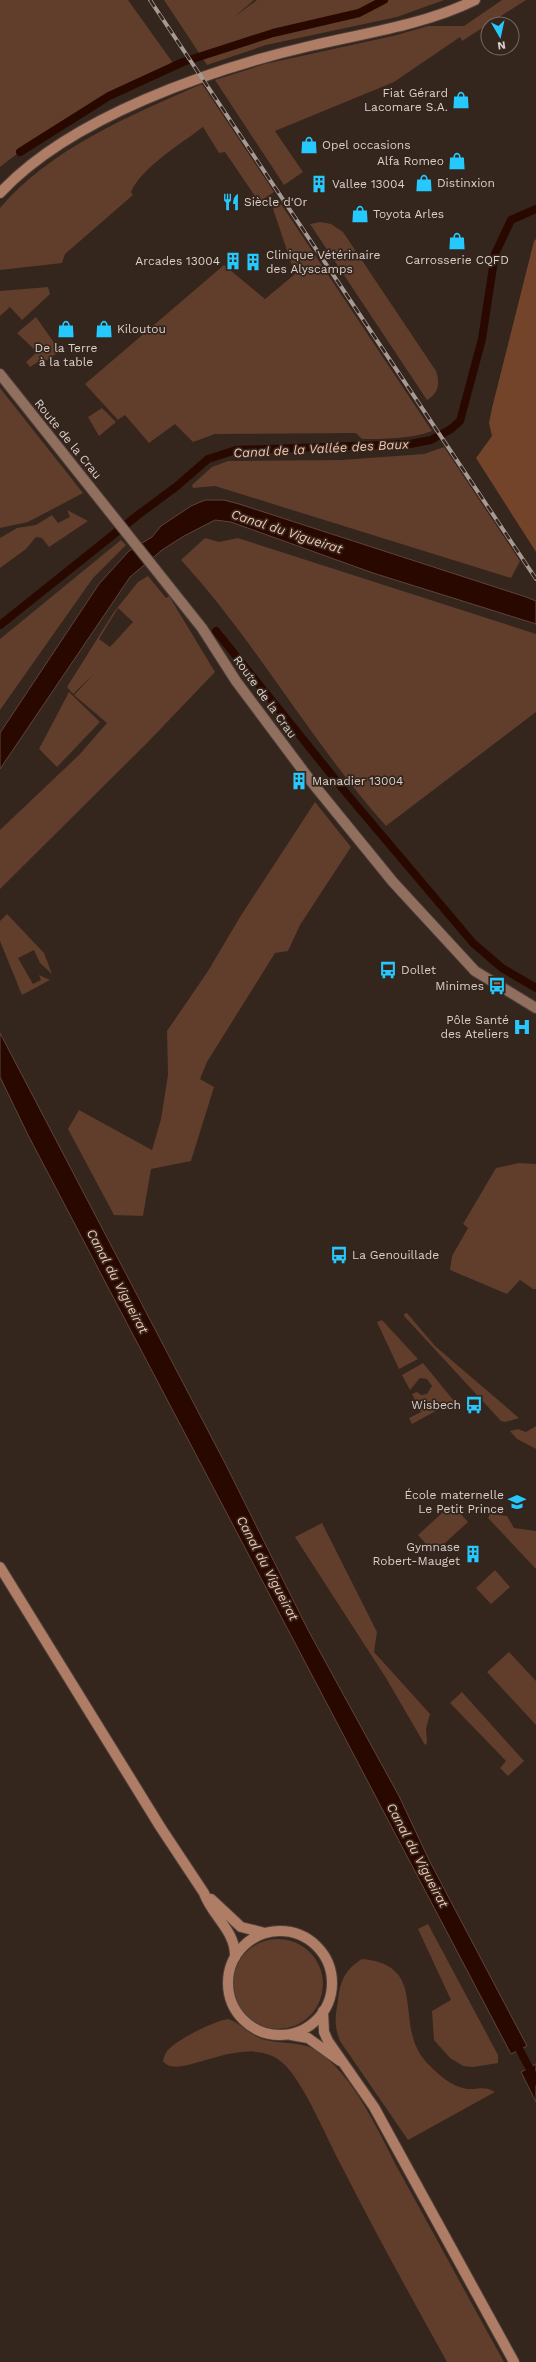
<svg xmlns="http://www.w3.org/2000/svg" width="536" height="2362" viewBox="0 0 536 2362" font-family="'Work Sans',sans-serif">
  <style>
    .green { fill: #613d2b; fill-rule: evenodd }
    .forest { fill: #73432a }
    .water { fill: #290800; stroke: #5e443d }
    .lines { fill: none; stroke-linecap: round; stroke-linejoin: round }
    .canal { stroke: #290800; stroke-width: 8 }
    .secondary-casing { stroke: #4d3f3a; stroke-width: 12 }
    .primary-casing { stroke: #4d3f3a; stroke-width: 12 }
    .secondary { stroke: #916f5e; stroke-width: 10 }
    .primary { stroke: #af7d65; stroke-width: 10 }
    .rail-casing { stroke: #a79a94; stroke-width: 4 }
    .rail { stroke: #34251d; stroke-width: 2.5; stroke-dasharray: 8; stroke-linecap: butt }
    .labels { text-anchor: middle; stroke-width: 3.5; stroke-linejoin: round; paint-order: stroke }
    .poi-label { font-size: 12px; fill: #dacfca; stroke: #34251d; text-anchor: start }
    .street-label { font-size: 12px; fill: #dacfca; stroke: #34251d }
    .water-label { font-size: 13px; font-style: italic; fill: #f5c5ad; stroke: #34251d }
  </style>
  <rect width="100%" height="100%" fill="#34251d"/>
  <g class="green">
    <path d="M0,0H128L173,63C113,93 53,125 0,167Z"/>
    <polygon points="164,0 254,0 234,17 257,0 444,0 397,17 266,45 207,65"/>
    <polygon points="502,0 526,0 462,41 460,37 394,82 275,131 303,172 284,185 215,80 265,64 397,35 428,26 464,26"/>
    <path d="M202,84L274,192L259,202L225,152L219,153L203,127C182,143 141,168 131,192L133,195L65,254L62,263L0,270V208C51,148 131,115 202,84Z"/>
    <path d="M281,204L432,431C410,439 385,439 362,439L356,433L215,434L193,442L175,424L149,443L125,415L118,420L85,384L224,265L265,299L295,274L273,209Z"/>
    <path d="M320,222L331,224L343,232L436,371C440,383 439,393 427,400L310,224Z"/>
    <polygon points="48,287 50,294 22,320 10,307 0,316 0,291"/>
    <polygon points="36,317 55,344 62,350 41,364 38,362 30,367 26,362 37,352 17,333"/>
    <polygon points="0,388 83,493 28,522 0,528"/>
    <polygon points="102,408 116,422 99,436 88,417"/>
    <polygon points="444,447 520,561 511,578 215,486 193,488 192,485 212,467 228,461 341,460 424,454"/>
    <polygon points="67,510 88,521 49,547 42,538 36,537 26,549 0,568 0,538 17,528 36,525 52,515 58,523 70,517"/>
    <path d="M205,538L219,542L238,538L536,634V712L386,826C311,742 257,643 181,560Z"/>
    <polygon points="121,540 126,545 93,578 0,710 0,639"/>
    <path d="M148,576L166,598L169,596L215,672L147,743L0,889V830L79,755L107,723L74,695L94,674L73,694L67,687L114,612L138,582ZM118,608L133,622L110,647L99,639Z"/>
    <polygon points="69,692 100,722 57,767 39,749"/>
    <polygon points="315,802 351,847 300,925 288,951 275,953 207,1062 200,1079 214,1087 191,1161 151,1169 143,1216 114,1215 68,1129 79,1110 152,1150 161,1119 168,1075 167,1031 208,971 240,917"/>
    <polygon points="7,914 44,953 52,974 40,963 34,950 18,958 33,984 41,980 39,975 50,980 22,995 0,941 0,921"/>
    <polygon points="519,1163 536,1164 536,1289 533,1289 520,1280 507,1294 450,1270 452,1256 468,1228 463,1224 496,1168"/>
    <polygon points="407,1313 435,1346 519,1418 505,1422 501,1421 404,1316 404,1314"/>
    <polygon points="382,1320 418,1359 399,1369 377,1322"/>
    <polygon points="423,1363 454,1401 412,1424 409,1418 421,1412 412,1394 417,1392 421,1395 427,1394 432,1386 427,1379 420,1378 410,1390 402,1375"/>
    <polygon points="536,1426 536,1449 517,1439 510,1431 518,1429 526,1432"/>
    <polygon points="452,1504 468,1522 434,1553 418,1535"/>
    <polygon points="490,1514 507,1516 514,1528 536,1531 536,1569 488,1518"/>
    <polygon points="322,1523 377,1632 374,1652 430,1714 426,1729 427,1743 425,1745 386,1678 295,1537"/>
    <polygon points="495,1570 510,1587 491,1604 476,1588"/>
    <polygon points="509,1652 536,1681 536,1725 487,1672"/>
    <polygon points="462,1692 524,1761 508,1776 500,1768 506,1761 450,1703"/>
    <polygon points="428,1924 498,2055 498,2063 473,2067 463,2066 450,2058 434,2040 432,2011 451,2000 418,1929"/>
    <circle cx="278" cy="1984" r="45"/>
    <path d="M362,1959C432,1965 391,2027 428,2064C439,2075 453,2088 469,2089C480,2089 485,2086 495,2092L408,2140L340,2041C333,2023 336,2016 338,1999C341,1979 345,1970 362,1959Z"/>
    <path d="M228,2019C241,2023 248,2034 262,2039C282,2045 305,2040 322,2054C360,2085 380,2136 403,2178C437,2239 470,2301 504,2362H447C411,2297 375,2232 341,2165C327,2139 305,2085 285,2065C247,2027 178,2084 163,2061C164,2057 165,2053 168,2050C178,2039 214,2021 228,2019Z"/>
  </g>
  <polygon class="forest" points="536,239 536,552 476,458 492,436 489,423 492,408 534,241"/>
  <g class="water">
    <polygon points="205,500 224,500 239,504 526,597 536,601 536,624 373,573 231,522 215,520 184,536 162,550 130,577 0,769 0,733 99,584 129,551 152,537 161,526 191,506"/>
    <polygon points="0,1033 226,1465 308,1630 399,1796 429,1860 527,2046 511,2054 28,1135 0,1077"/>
    <polygon points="536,2064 536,2102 521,2072"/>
  </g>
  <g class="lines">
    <g class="canal">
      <polyline points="20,152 109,96 183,62 273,33 359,13 384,0"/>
      <polyline points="0,625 138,515 177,486 208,459 236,450 410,444 431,440 451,429 460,421 482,339 495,254 511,220 536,209"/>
      <polyline points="216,631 347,794 473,943 502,968 536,988"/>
      <polyline points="515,2041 536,2081"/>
    </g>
    <g class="secondary-casing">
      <polyline id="secondary" points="0,374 202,628 236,681 310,780 393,882 475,971 536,1008"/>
    </g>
    <g class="primary-casing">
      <g id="primary">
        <path d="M0,193C71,117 211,69 310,46C365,33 424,25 475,0"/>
        <path d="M0,1567L161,1828L204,1893C212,1916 236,1931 235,1957"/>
        <polyline points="211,1899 241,1927 265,1933"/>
        <circle cx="280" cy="1983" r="52"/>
        <polyline points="323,2011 324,2032 328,2041 374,2107 514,2362"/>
        <polyline points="291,2035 308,2038 340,2061"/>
      </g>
    </g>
    <use href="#secondary" class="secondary"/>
    <use href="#primary" class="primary"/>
    <g class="rail-casing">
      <polyline id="rail" points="150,0 536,579"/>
    </g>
    <use href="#rail" class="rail"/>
  </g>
  <defs>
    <g id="shop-bare" transform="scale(1.38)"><path d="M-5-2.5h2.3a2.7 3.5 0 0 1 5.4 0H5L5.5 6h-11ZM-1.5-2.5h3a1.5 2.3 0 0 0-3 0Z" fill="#26c9fe" stroke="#34251d" stroke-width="2.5" paint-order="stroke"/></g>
    <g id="building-bare" transform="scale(1.38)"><path d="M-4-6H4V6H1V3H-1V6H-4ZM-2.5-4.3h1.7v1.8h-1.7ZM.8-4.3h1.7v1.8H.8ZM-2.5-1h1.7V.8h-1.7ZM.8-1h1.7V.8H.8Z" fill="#26c9fe" stroke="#34251d" stroke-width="2.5" paint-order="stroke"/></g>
    <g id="restaurant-bare" transform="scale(1.38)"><path d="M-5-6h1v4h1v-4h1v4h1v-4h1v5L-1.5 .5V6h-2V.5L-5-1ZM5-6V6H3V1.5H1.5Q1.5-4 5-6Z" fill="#26c9fe" stroke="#34251d" stroke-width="2.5" paint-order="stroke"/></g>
    <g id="bus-bare" transform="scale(1.38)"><path d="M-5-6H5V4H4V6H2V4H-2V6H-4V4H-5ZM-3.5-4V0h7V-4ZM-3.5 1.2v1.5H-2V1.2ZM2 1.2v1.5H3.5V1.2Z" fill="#26c9fe" stroke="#34251d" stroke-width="2.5" paint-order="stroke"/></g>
    <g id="hospital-bare" transform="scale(1.38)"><path d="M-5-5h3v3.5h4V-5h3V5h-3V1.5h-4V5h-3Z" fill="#26c9fe" stroke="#34251d" stroke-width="2.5" paint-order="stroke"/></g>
    <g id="school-bare" transform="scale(1.38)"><path d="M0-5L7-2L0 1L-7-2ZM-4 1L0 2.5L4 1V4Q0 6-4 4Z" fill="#26c9fe" stroke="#34251d" stroke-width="2.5" paint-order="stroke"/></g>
  </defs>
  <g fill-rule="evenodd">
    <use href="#shop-bare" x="461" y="100"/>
    <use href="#shop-bare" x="309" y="145"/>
    <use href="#shop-bare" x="457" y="161"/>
    <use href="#shop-bare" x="424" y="183"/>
    <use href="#building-bare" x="319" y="184"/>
    <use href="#restaurant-bare" x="231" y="202"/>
    <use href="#shop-bare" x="360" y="214"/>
    <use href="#shop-bare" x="457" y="241"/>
    <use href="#building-bare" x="233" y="261"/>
    <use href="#building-bare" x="253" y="262"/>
    <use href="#shop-bare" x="66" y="329"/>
    <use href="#shop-bare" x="104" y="329"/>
    <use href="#building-bare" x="299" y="781"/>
    <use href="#bus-bare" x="388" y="970"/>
    <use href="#bus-bare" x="497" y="986"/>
    <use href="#hospital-bare" x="522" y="1027"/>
    <use href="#bus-bare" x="339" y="1255"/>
    <use href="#bus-bare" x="474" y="1405"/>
    <use href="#school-bare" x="517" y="1502"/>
    <use href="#building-bare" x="473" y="1554"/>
  </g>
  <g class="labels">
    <g class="poi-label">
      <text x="448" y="97" text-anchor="end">Fiat Gérard<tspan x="448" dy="14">Lacomare S.A.</tspan></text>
      <text x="322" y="149">Opel occasions</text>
      <text x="444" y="165" text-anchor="end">Alfa Romeo</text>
      <text x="437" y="187">Distinxion</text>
      <text x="332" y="188">Vallee 13004</text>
      <text x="244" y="206">Siècle d'Or</text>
      <text x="373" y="218">Toyota Arles</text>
      <text x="266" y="259">Clinique Vétérinaire<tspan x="266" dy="14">des Alyscamps</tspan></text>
      <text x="457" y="264" text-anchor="middle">Carrosserie CQFD</text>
      <text x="220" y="265" text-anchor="end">Arcades 13004</text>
      <text x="117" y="333">Kiloutou</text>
      <text x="66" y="352" text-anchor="middle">De la Terre<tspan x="66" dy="14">à la table</tspan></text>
      <text x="312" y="785">Manadier 13004</text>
      <text x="401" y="974">Dollet</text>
      <text x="484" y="990" text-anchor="end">Minimes</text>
      <text x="509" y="1024" text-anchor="end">Pôle Santé<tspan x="509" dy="14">des Ateliers</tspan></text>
      <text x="352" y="1259">La Genouillade</text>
      <text x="461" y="1409" text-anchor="end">Wisbech</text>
      <text x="504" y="1499" text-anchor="end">École maternelle<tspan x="504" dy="14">Le Petit Prince</tspan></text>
      <text x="460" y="1551" text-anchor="end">Gymnase<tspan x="460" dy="14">Robert-Mauget</tspan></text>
    </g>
    <g class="street-label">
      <text transform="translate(68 439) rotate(51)" y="4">Route de la Crau</text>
      <text transform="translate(265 697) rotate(54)" y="4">Route de la Crau</text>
    </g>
    <g class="water-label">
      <text transform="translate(321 448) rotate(-3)" y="5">Canal de la Vallée des Baux</text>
      <text transform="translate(287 531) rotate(18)" y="5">Canal du Vigueirat</text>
      <text transform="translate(118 1281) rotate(62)" y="5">Canal du Vigueirat</text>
      <text transform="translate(268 1568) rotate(62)" y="5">Canal du Vigueirat</text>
      <text transform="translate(418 1855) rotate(62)" y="5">Canal du Vigueirat</text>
    </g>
  </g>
  <g transform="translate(500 36) rotate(171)"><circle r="19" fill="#34251d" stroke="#766962"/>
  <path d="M0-3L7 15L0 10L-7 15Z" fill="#26c9fe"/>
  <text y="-6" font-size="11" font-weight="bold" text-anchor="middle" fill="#dacfca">N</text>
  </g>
</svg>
